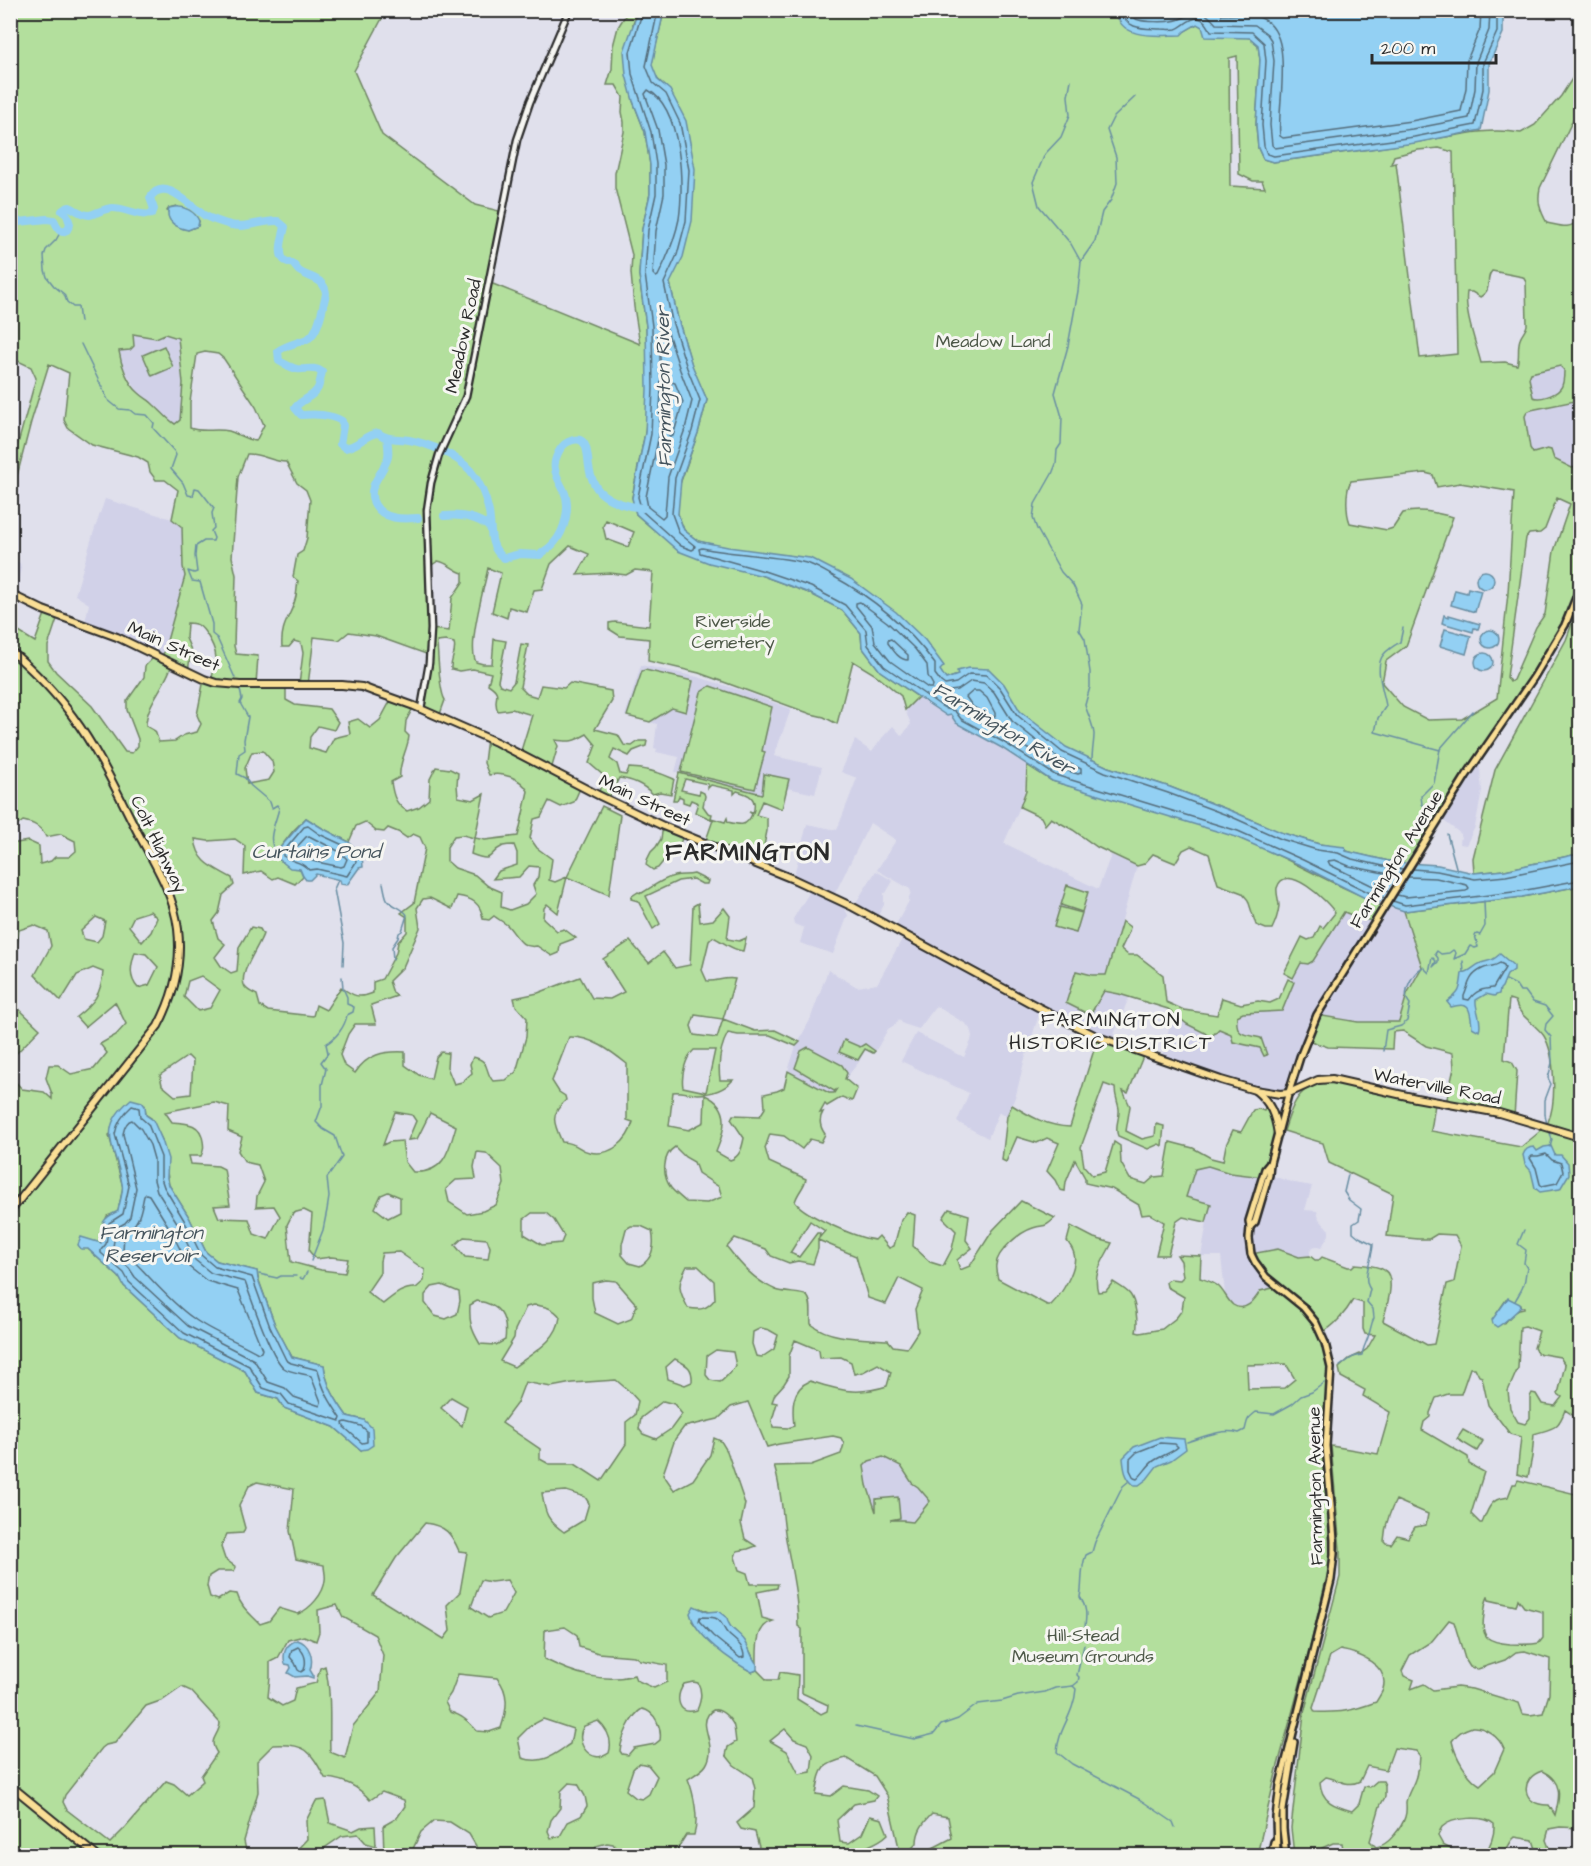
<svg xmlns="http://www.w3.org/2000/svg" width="1591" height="1866" viewBox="0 0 1591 1866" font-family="'Architects Daughter',sans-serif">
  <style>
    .built { fill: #d1d1e8 }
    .green { fill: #b3df9d; stroke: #6f8564; stroke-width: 1.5; fill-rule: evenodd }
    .water { fill: #93d0f3; stroke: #698ea3; stroke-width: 1.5 }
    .pier { fill: #e0e0ec }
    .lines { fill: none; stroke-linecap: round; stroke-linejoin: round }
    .shore { stroke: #556d7b; stroke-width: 1.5 }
    .stream { stroke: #698ea3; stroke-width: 1.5 }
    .river { stroke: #93d0f3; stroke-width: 8 }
    .tertiary-casing { stroke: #2b2b2b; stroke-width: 9 }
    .primary-casing { stroke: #2b2b2b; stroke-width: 10 }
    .trunk-casing { stroke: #2b2b2b; stroke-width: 10 }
    .tertiary { stroke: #f6f6f2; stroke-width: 4.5 }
    .primary { stroke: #fadf96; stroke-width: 5 }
    .trunk { stroke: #fadf96; stroke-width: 6 }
    .labels { text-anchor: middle; stroke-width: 6; stroke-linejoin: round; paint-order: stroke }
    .street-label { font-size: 18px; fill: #2b2b2b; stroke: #f6f6f2 }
    .park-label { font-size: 18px; fill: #4d5848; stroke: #f6f6f2 }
    .water-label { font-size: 20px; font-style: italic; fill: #45545d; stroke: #f6f6f2 }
    .neighbourhood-label { font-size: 20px; letter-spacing: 1.5px; fill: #2b2b2b; stroke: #f6f6f2 }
    .district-label { font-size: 24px; font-weight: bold; letter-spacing: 1.5px; fill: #2b2b2b; stroke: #f6f6f2 }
  </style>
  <rect width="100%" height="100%" fill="#e0e0ec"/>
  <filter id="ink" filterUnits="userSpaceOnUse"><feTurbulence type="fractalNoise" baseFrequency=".0167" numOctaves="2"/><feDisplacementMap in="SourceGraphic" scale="12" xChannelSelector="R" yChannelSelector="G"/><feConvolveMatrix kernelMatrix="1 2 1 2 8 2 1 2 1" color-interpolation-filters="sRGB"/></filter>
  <g filter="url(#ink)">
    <g class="built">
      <polygon points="133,333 155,338 165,334 178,338 180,366 183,383 180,420 175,424 152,402 138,392 124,369 121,362 119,351 130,350"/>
      <polygon points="1560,366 1564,370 1562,387 1559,391 1539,399 1533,397 1529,378 1530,373"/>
      <polygon points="1580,400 1580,466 1572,468 1554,459 1552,454 1533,453 1530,448 1525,416 1527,412"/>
      <polygon points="105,499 172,519 182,527 183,567 185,576 163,656 109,630 85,622 89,604 75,595 93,534"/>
      <polygon points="10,558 20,563 21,568 18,583 12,595"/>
      <polygon points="641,665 698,677 746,692 791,709 774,756 822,767 815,794 787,788 789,779 764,774 762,794 675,772 679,757 656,752 657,749 654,748 657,724 625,716"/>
      <polygon points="918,697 947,716 951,715 1027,765 1023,800 1004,843 1098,889 1111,855 1137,866 1115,945 1142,965 1111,1042 1041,1008 1024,1062 1016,1095 1007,1116 999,1112 988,1138 957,1122 969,1093 901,1061 916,1033 964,1057 971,1041 972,1036 970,1029 966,1024 936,1006 919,1029 903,1024 899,1019 896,1024 888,1029 874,1054 865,1050 859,1062 834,1093 830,1093 788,1071 796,1046 810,1020 828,970 857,987 877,984 905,934 894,928 909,901 908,900 911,892 910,889 877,870 896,840 870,823 833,897 841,901 848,915 833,954 800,943 804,928 794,924 793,919 812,888 793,879 807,824 837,830 857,778 841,772 855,740 872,752 882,738 893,726 902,736 911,724 905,710"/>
      <polygon points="1479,758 1482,791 1475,827 1466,845 1460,844 1461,834 1440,818"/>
      <polygon points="876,871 893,881 886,893 884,893 884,905 876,919 853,907"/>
      <polygon points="1385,905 1404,911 1422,967 1407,994 1399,1023 1358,1022 1317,1015 1289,1093 1280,1094 1161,1060 1173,1013 1187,1024 1205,1033 1210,1037 1219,1028 1231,1034 1233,1042 1260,1048 1264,1055 1261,1038 1241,1033 1238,1031 1236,1027 1237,1016 1243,1013 1282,1011 1294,982 1293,978 1301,963 1308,964 1334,930 1344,912 1362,919 1374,921"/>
      <polygon points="1208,1166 1230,1173 1263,1177 1249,1221 1251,1227 1269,1175 1295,1183 1312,1186 1305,1210 1317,1211 1319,1219 1329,1230 1329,1235 1321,1248 1317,1247 1312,1248 1310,1251 1310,1256 1307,1257 1299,1257 1278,1249 1251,1254 1278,1287 1245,1307 1233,1305 1225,1294 1221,1256 1201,1256 1210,1204 1186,1197 1195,1169"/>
      <polygon points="883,1457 902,1466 930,1498 934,1522 876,1535 864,1466 869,1461"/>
    </g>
    <g class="green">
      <path d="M10,11H386L354,71L382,135L475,205L503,212L490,281L493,284L640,344L634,307L631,273L632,255L615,188V173L624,132V122L622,112L623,97L616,85H607L612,69L613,46L618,27L628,11H638L633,23V101L645,132L650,165V194L642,229L639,275L646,326L649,397L645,433L632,497L636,514L653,529L763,576L809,593L842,610L861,633L862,647L880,671L918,697L905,710L901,696L876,675L853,661L837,724L824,717L811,714L699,673L648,661L649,639L620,636L609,629V623L615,622L649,626L653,572L635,570L626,575L610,573L577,575L589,554L570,546L551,564L542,589L534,590L527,612L509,607L507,618L492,612L501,573L488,568C484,589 467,646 476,662L483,664H492L494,639L506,641L498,681L500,685L509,688L514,682L521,644L528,645L520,687L527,694L537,697L541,685L564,688L570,683L611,691L612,701L595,729L618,735L624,745L632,746L639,741H647L646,746L633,751L629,756L614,749L610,759L617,764L620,774L626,775L629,768C646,768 659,772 674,779L671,794L660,792L653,794C642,784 633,780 619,778L608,800L598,795L604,776L589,763L596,745L587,734C573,742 571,742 555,740L558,746L551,770L581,786L574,802L561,807L549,801L541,817L534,819L530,838L537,848L552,859L549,880L555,882L567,877L602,806L620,815L609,895L567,877L558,913L547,904L544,908L543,918L557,931L564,929L576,938L560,944L559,953L552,956L537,946C520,949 517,935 507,925C503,922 498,919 494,916L489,920L483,919C481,903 472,898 457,896L452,909L430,898L423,899L417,908L420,928L403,967L389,981L393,993L397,996L371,1005L376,1024H355L348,1034L340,1055L344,1065L355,1073C367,1054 384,1051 405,1052V1065L419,1075L431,1079L436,1057L441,1052L448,1053L447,1067L454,1084L462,1082L472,1073L470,1064L473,1057C491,1061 484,1071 493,1081L506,1080L516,1072L526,1037L527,1018L516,1006L514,998L538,993L580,977L592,998L610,999L624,992L603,959L630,941L649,963L663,952L675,968L690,965L693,906L698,903L700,922L713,920L724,908L730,916L727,939L739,941L746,938L743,951C731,950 724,942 713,937L709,941L702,970L707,981C717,982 724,977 735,979L723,1019L755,1031L775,1030L800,1042L796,1046L770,1035H738L728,1033C720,1047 718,1064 720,1080H733C724,1090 712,1094 698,1094C689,1094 682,1091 673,1092L669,1126L689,1130L704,1122L705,1095C732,1107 725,1130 716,1152L730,1160C740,1157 742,1148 744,1138L731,1119L733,1115L760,1116L765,1108L764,1094L777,1091L784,1088L788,1071L829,1093H834L836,1090L834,1091L795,1068L801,1051L808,1047L842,1065L847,1073L845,1079L857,1089L852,1101L842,1097L827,1106L825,1104L820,1113L823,1112C818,1120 820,1127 825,1134L821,1142L810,1139L802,1149L784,1136L770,1134L765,1148L769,1162L806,1179C804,1188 797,1193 795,1202C806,1216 857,1238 875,1240L879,1236L889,1248L894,1246L901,1220L907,1212L915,1215L913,1246L930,1262L943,1266L952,1249L956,1231L943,1218L949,1209L969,1215L966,1240L972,1248L957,1260L960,1270L970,1266L993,1230L1021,1201L1055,1218C1043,1229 1046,1224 1033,1228C1020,1232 997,1251 996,1265C995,1269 997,1275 998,1279L1047,1305H1051C1061,1295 1078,1268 1074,1254C1073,1249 1070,1245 1067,1241L1071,1226L1094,1238L1112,1243C1104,1260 1092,1273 1098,1292L1106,1291L1113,1282C1129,1292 1133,1293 1136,1312C1137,1319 1138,1325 1136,1332L1140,1333L1162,1329L1176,1318L1182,1310L1184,1297L1167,1287L1166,1282L1170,1279L1180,1280L1183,1277L1181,1261L1177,1255L1201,1256L1200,1278C1206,1280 1213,1282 1218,1286C1224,1291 1227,1300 1233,1305C1245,1313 1255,1300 1260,1291L1277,1287L1251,1254L1278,1249L1299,1257L1310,1256L1315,1260H1319L1322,1257L1348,1267H1352L1355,1264C1364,1265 1377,1265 1384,1270C1397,1277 1386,1309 1383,1321L1427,1345L1434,1344L1447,1284L1454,1282L1461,1246L1455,1235L1437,1234L1429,1239H1418L1387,1236L1393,1194L1329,1163L1323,1143L1284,1131C1294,1100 1300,1081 1337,1083L1435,1104L1431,1131L1521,1147C1529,1140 1543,1131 1548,1122C1557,1102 1555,1054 1544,1036C1535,1023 1519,1017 1515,1001L1509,999L1504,1059L1512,1062L1517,1071L1514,1117L1446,1103L1454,1068L1453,1053L1426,1046L1403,1031L1393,1032L1392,1049L1328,1047L1307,1040L1317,1015L1358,1022H1399L1407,994L1422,967L1404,911L1522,897L1580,886V1420L1565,1410C1558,1430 1553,1428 1534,1434L1532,1457L1528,1477L1517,1474L1521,1437L1510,1434L1488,1405L1482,1377L1479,1376L1475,1368H1470L1461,1394H1448L1436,1398L1430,1413V1417L1424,1422L1422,1430L1468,1457L1469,1464L1484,1472L1471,1514L1480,1523H1482C1486,1515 1489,1502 1499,1499C1502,1498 1505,1498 1508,1497L1513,1484H1516L1518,1480L1580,1495V1828L1560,1827L1549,1829L1546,1840L1552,1855H1533L1536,1849L1533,1840L1515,1837L1512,1840L1503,1855H1484C1490,1847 1495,1834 1494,1824C1484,1815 1452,1817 1442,1827C1440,1830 1439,1832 1438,1836L1443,1845L1462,1855H1344L1342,1843H1333L1322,1848V1855H1294L1291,1828L1304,1713L1340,1577V1549L1331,1446L1378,1454L1390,1412L1363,1396L1365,1390L1341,1377L1339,1368L1349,1359L1360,1354L1367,1349L1375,1335L1365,1334L1363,1329V1303L1353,1300C1346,1312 1334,1327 1321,1333L1331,1368L1327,1467L1322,1463L1329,1528L1330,1563L1310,1647L1277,1769L1257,1855L960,1856L956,1849L927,1855V1851L952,1838L948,1817L932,1814C923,1823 917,1831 917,1843L911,1849L900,1852L887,1795L875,1776L846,1758C820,1765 821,1768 816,1794L831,1796L844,1786L868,1790L877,1796L874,1800L854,1804L837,1820L840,1842L849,1843L862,1834L870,1816L882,1819L888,1834C876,1846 864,1845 852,1855H757L759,1847L755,1832L741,1829L737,1823L754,1808L755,1789L752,1777L734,1765L726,1755L728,1747L736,1742C735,1736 735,1729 733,1724C728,1715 715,1703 708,1715C699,1728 718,1745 706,1765C703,1770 694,1775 688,1779C694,1794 699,1820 694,1835H686L674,1854L617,1855V1849L613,1844L607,1843L596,1846L594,1854L559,1855L553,1852L546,1856L475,1855L476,1846L469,1834L450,1822L434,1821L421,1832L410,1855H392L384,1853L383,1826L397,1818L405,1806L404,1800L382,1792L370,1800C358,1786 343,1779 325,1778C310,1750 306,1743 273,1745L257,1761L258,1792L244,1841L247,1855H11V1077L22,1089L44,1092L52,1099V1094L46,1078L49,1065H58L71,1074L94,1069L107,1053L100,1044L116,1035L126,1024L115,1002L85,1027L76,1017C94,1003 101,995 103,972L93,968L77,975L61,1001L35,975L51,946L48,931L34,925L19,930L16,954L11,952V844L28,841L39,846L40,864L51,861L55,857H69L76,851L75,841L61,834L46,837C41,827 34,823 23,821L11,830L12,789L10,784L11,627L35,642L46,611L58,616L48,646V661L56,672L92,706L125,752L132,753L138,746V739L127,710V701L144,677L145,666L156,655H163L185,576L183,567L182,527L172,519L178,490L165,480H156L150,472L148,463L138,457L92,445L68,428L64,420L69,373L49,364L31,422L11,499V469L36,378L31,367L16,360L11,361ZM176,206L199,221L198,226L188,230L167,211L169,208ZM133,334L156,338L165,334L178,338L183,383L180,420L175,424C167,419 161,411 154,405C150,400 144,398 139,393C128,384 121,365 119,351L130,350L134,346ZM205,352L218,354L224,359L256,407L264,425L256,441C246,440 238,434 229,431C215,428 203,433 190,428V402L197,354ZM247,454C261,453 272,462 286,462L297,483L306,490L310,500L307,538L303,551L297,555L293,577L298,581C297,586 297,591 296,596C292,616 280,623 282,647H289L294,641L301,643L303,653L299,685H308L314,637L339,640L349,632L376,636L429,655L421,709L439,717L445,700C439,691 438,655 437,642L446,641L454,643C457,652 450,660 451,669L459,671L473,669L491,673L488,684C505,695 491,697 498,711L512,709L532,715L520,754L487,738L484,763L489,775C503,772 521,778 528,791L518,836L485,840L475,838L484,794L473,800L458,797L457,785L458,773L450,769L436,767L430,779L429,799L419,807L407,811C395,804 393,795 391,782L400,777C398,764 408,749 409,736L405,732L406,721L414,706L392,698L380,720L370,728L358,719L348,722L350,734L334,738L326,753L309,748L310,737L318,726L334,730L338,722L329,709L295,705L286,700V685H256L258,656L236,654L234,646L236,575L232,557L238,477ZM606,520L634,532L628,547L606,539L603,526ZM438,561C449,563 453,570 463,573V582L452,598L449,631L431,629L429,567ZM187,623C198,623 201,626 207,635C219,654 217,659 211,681L204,679L197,715L201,724L197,732L184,735L175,741L159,742L155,731L146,726C146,703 166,686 172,664L188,672L191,650L186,638ZM263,751L272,761L274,772L269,780L247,784L245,768L252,752ZM306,818L322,828L349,842L356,826L365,822L376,831L384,832L388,828L398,832L407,838L413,834L420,837L425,848L414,903L401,913L407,917V932L398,942L396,953L382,979L373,982V993C359,999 353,996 341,987L326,1010L316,1005L313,1016L268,1011L260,1006L257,995C253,993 248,991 245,987C237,975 259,947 263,934L260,929L251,927L239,947L237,971L231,973L221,966L215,957L225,944L218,938L213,921L219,913L223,895L234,885L232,878C213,867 198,863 195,839L208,841L235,839L245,846L244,875L261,871L273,879L278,877L295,884L303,876V872C295,863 282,867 275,854L293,831ZM463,835L474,838L471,854C496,864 487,853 503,846C507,845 510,845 514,845L517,853V865L499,871L493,879L519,877L529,866L539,867L538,877L533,885L536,894L526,904L510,910L501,907L502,892L488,886L475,875L455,868L447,861V847L454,836ZM150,911L157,918L151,932L142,942L129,926L134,916ZM96,917L105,921L102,936L97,942L84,939L81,931ZM135,952L146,954L158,967L149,985L138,988C128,977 131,965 135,952ZM201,976L220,990L210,1008L198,1011L184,997L188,981ZM695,1015L723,1019L717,1038L694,1035L691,1026ZM569,1037C591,1036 611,1051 627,1064V1120L633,1122C628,1141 611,1157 589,1152C578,1150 579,1143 562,1142C554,1124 549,1115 566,1100L565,1096L559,1092L552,1081ZM694,1050H715L706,1092L683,1087C681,1076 685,1058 694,1050ZM188,1056L193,1061L191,1094L175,1096L162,1085L160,1075ZM214,1102L229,1106L228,1131L242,1137L238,1151L245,1162L258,1165L264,1182L257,1196L256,1207L274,1206L280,1216L268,1239L254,1234L249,1219L219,1218L214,1206L230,1205L224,1169L218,1166L191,1164L189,1156H201C204,1150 204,1147 203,1141C201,1123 187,1123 172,1122L165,1112ZM145,1106L146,1115L151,1118L162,1140L169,1185L189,1217L206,1252L217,1261L257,1271L258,1278L275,1325L292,1357L324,1365C326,1385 335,1399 347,1416L364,1420L361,1450L334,1427L284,1408L278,1399L258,1393L245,1371L180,1338L124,1286L119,1277L88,1249L101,1244L102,1229L107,1216L118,1212L123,1187L109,1135ZM395,1112L412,1115L416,1121L408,1140L417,1139L430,1113L456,1126C449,1151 444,1174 413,1172L405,1162L402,1141L389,1142L383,1145ZM675,1147L685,1157L694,1162L698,1173L719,1187L722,1197L707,1203L686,1202C682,1198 675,1193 671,1188C662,1176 662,1155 675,1147ZM477,1152L486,1153L502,1168L504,1184L496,1205L483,1211L467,1214L449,1202L446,1189L456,1180L476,1179L474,1167ZM388,1192L400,1197V1212L388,1218L375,1208L381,1195ZM304,1210L312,1214L309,1251L316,1259L331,1257L348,1259L345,1273L321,1270L291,1262L287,1225L293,1213ZM532,1213H546L554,1220L564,1236L561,1243L542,1245L524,1234V1219ZM810,1221L825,1231L819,1238L820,1233H817L799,1257L790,1253ZM631,1226H641L652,1231C655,1245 654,1258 640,1266L629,1263L622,1255V1244L626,1229ZM464,1237L487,1239L490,1247L488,1259L465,1257L455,1245ZM735,1238L766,1249L771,1256L789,1263L798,1261L813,1264L818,1249V1240L856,1256L868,1298L886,1304L899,1278L923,1290L915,1309L918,1331L907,1348L893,1346L888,1340C864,1338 831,1340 811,1324C810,1316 813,1302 807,1296C805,1293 783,1293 776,1290C755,1281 741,1265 727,1247ZM399,1252L425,1270L424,1281L416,1288C403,1287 393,1296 383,1304L367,1292L380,1273V1261L382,1253ZM687,1266H698L714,1281L715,1299C706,1310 701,1310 688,1308C678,1289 677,1285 687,1266ZM606,1280L616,1281L637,1305L631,1319L618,1324L595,1313L592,1298V1283ZM442,1285L459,1292L460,1301L457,1314L446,1319L435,1316L425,1303V1295L432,1287ZM1506,1300L1521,1305V1307H1524V1309C1515,1309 1510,1317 1504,1324L1497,1313ZM477,1301C500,1304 508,1317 505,1340L496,1345L480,1344C471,1329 469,1322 470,1305ZM534,1305C544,1306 554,1308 560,1317C557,1342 532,1353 514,1367L500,1361L514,1338L515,1330L526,1307ZM1525,1326L1539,1331L1534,1348L1537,1353L1560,1357L1565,1365L1558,1394L1562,1397L1555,1406L1542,1404L1536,1394L1532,1393L1530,1397V1418L1525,1424L1518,1422L1510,1408L1508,1391L1518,1368L1520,1327ZM761,1328L769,1330L778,1335L774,1349L762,1357L756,1356L752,1344L753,1332ZM795,1340L819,1350L820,1358L841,1357L851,1362L854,1374L863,1372L878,1364L891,1372L887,1386C856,1396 839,1390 810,1381C791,1389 792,1408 794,1426L788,1428L773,1427L772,1420L777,1403L772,1402L775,1394L784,1384L789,1376V1356ZM716,1350L733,1352L736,1366C729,1372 727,1378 720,1382L710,1380L706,1375L707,1356ZM675,1359C687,1365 693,1367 692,1382L685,1385L668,1379L666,1367ZM1286,1364L1295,1379L1284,1388L1248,1389L1247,1365ZM616,1380L629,1391L638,1401L635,1415L626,1422V1444L601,1481L575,1464H549L540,1459V1449L502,1423L517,1403L525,1382L551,1387L572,1383ZM451,1397L467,1406L462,1426L441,1408ZM663,1401L674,1404L682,1414L671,1429L656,1439L643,1434L639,1429L641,1418ZM748,1402L767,1447L779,1444L833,1436L841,1438L844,1444L841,1454L811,1465L774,1466C782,1490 782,1515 786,1539C791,1568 798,1596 798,1626L802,1629V1693L828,1705L827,1711L821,1714L797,1699L798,1675L780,1672L778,1680H767L757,1670L752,1672C729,1659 708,1642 692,1621L700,1608C708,1613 718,1613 727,1618C728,1627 732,1628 738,1634C748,1642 750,1655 757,1664C757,1649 755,1626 773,1621L762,1618L757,1592L777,1588L778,1584H750L747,1573L739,1570L735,1557L737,1551L748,1549L756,1546L745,1539L741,1523L745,1504L727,1451L721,1441L714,1438L710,1455L693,1480L674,1490L663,1474L675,1439L684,1427L718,1419L731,1407ZM883,1457L901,1466L912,1483L918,1487L930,1501L913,1522L904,1521V1520H890L900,1518L898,1497L876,1499V1512L867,1485L864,1466L869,1461ZM257,1482L294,1489L290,1531L296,1559L324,1565C324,1570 326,1576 325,1580C324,1594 310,1609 298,1614L279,1608L269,1621L260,1624C251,1614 241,1608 237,1594L229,1593L218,1600L210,1597L207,1586L209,1576L217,1571H234L236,1567L225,1559L221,1547L227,1534L243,1533L245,1528L239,1506L249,1486ZM566,1491L585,1497L589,1503L584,1520L564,1532C547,1520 545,1514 542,1493ZM1396,1500L1428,1514L1426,1525L1415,1527L1408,1538L1397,1535L1391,1544L1386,1543L1384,1541C1385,1526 1389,1513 1396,1500ZM425,1523C446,1526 451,1533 459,1551L467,1552L460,1592L447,1605L450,1631L444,1639L373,1595L396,1558ZM481,1580L491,1582L507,1580L514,1593L503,1613L488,1618L471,1607ZM1488,1597L1489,1600L1516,1606L1518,1599L1524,1607L1543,1612V1638L1539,1643C1530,1645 1520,1644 1510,1644C1489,1642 1480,1639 1484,1615C1485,1609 1485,1602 1488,1597ZM337,1605L343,1617L375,1635L383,1655L380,1692L353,1726L345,1758L330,1752C329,1723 332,1695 325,1666L320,1668L316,1683L296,1688L293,1701L282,1706L268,1697L270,1677V1662L278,1658L288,1640L304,1636L316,1641L319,1632L318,1610ZM1449,1620L1454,1622L1465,1659L1470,1667L1478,1669L1505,1660L1516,1652L1525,1651L1550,1659L1549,1694L1543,1713L1530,1715L1523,1714L1519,1703L1472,1689L1457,1687L1433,1690L1424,1684L1411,1689L1414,1680L1404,1676L1402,1671L1410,1655L1432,1641ZM565,1627L577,1635L579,1647L598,1653L634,1656L640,1660L667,1665V1682L654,1688L636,1680L634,1675C603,1684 572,1673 544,1659L545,1630ZM1340,1650C1358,1653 1390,1665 1383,1689C1382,1693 1378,1698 1376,1702C1352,1711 1340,1713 1315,1712L1313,1708L1330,1656ZM458,1674L497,1678C510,1693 507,1710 501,1728L489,1732L477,1731C469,1722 462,1715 450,1712L445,1702L451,1693ZM693,1682L698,1683C703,1692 701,1701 697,1710C677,1716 675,1697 684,1684ZM182,1687L191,1691L220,1723C219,1737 207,1738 217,1753L201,1776L203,1781L187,1795L174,1784L166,1781L126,1827L110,1843L67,1810L63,1802L65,1795L102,1748L106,1745L115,1743L146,1706L163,1700ZM642,1709C655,1711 662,1728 660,1740L655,1744L634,1748L628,1755L622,1754L620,1751C621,1739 631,1715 642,1709ZM543,1719L573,1729L570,1744C553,1755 543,1765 522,1758L518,1738L530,1726ZM598,1721C608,1730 613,1740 609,1753C591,1766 573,1742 584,1726ZM1472,1727C1485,1726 1499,1737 1504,1749L1494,1772L1480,1785C1467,1777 1455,1756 1452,1741C1457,1733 1463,1730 1472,1727ZM785,1729L794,1739L807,1744L813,1755L811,1772L799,1774L787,1751L770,1741ZM1394,1748L1416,1751L1420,1756L1419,1768L1417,1770C1417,1782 1408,1790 1406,1802C1406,1807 1407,1812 1405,1817C1402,1827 1388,1846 1376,1847L1370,1841L1380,1806L1385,1797V1785L1383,1781H1377L1370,1787L1364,1786L1359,1804L1352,1811C1335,1806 1321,1802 1320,1782L1326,1777C1339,1779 1347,1788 1360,1781L1367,1766L1386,1770ZM639,1763L648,1765L657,1776L649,1794L642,1799L636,1798L626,1790L633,1769ZM1542,1771C1563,1781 1560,1797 1555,1815L1549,1805C1521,1806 1519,1778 1542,1771ZM569,1783L578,1784L585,1796L587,1806L581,1816L568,1822L560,1836L551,1838L548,1831L551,1820L560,1808L561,1791Z"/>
      <path d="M664,11H1120L1185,31L1197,24L1250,38L1258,45L1260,60L1256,125L1258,148L1263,159L1273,162C1319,156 1365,150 1411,143C1448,138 1484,126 1521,133L1535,125L1561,96L1577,71L1580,39V105L1540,188C1537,202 1540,210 1547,223C1562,226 1568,230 1580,220V400L1531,410L1527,412L1525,416L1530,448L1533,453L1547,449L1551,450L1554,459L1572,468L1580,466V522L1575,537L1576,542L1580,546V588L1565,625L1411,863L1393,862L1353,853L1347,851L1344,848L1319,844L1283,833H1276L1262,824L1234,812L1170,787L1108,767L1088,758L1068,757L958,675L946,679L759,556L698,541L684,530L677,511L680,484L698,433L707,400L692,366L678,319L670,283L666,87L653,75L649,51L656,45ZM1237,56L1239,174L1253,181H1262L1265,188L1230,186L1229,58ZM1439,148L1453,152L1457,354L1420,358L1396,163L1391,164L1394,156L1418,150ZM1492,271L1523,277L1526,282L1527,325C1526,331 1522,333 1520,339C1517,347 1520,357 1517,365L1505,362L1481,363C1476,343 1464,312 1467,292H1472L1480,297C1494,289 1484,280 1492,271ZM1560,366L1564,370C1564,375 1564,385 1560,389C1555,395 1540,400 1533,397L1529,378L1531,373ZM1425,473L1433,475L1437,487L1460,483L1514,492L1508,593L1497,698L1462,719L1428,720L1403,707L1382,683L1386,661L1406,646L1453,517C1436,513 1421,508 1403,513L1393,528L1387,530L1350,523C1346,513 1345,491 1351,481ZM1557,498L1570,504L1554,551L1545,614L1536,627L1513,680L1510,682L1507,677L1526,538L1529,534L1540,533L1545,529Z"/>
      <polygon points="164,346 173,367 152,376 143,355"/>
      <polygon points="1580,602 1580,856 1573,855 1505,870 1474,873 1473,858 1495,770 1566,640"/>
      <polygon points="645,670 693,681 686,712 672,708 650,722 627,716 642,671"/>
      <polygon points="710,686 772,707 762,751 765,752 755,789 681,772 701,692"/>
      <path d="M1027,765L1052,781C1113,799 1176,814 1236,837C1287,856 1333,887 1385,905L1374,921L1362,919L1344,912L1313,961L1308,964L1301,963L1293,978L1284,973L1302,937L1308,940L1314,938L1320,926L1323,928L1335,913C1329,902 1285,860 1277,888C1276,893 1279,901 1279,906C1278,915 1276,921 1272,929H1266L1256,925L1248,900L1242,893L1218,884L1209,854L1191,846L1183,850L1175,863L1153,854L1144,864L1137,866L1097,847L1073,830L1051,818L1045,825L1041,817L1020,807L1026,790Z"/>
      <path d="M679,773L762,794L764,774L789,779L782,809L762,801L756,815L767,818V831L760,865L705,843L713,820L695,812L698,803L691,800L689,804L683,802V798L679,796L677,800H673ZM685,779L708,784V788L711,785L734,790V794L737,791C749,794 758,798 753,813L749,812L752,814C747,827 740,825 728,822L727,818L725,822L711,818L712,814L708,813L703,806L705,796L704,793L700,791L699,794L681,790Z"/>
      <polygon points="663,826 684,834 675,855 666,858 658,868 653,870 646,865 647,860 651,852 656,847 661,839"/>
      <path d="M694,874L708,881L707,884H702L693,879L678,881L646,896L660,924L653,929L638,901L631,899L632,896L638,892L642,893C652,887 662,879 674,876C681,874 687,876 694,874Z"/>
      <polygon points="1067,885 1088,892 1082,912 1061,905"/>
      <polygon points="1060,907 1082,913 1076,933 1054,927"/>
      <path d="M1122,921L1130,927L1129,932L1121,949L1128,955H1137L1163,975L1166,1002L1184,1010L1217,1015L1222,998L1241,1004L1258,1001L1270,1003L1279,999L1288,979L1294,982L1282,1011L1243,1013L1237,1016C1235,1036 1244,1034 1261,1038L1267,1055L1264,1056L1260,1048L1233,1042L1231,1034L1219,1029L1210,1038L1205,1033L1187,1024L1168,1009L1119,994L1104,991L1090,1015L1066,1003L1076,971L1092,975H1106Z"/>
      <polygon points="17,1007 40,1029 11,1059 11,1012 14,1008"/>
      <path d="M1098,1037L1144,1054L1128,1093L1123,1091L1130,1106L1126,1131L1142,1139L1155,1136L1156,1124L1164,1126L1162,1146L1159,1144L1148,1149L1118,1136C1114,1126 1120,1119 1119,1109C1118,1102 1115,1097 1115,1088L1104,1084L1081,1147L1084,1166L1092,1175L1105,1172L1114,1142L1120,1146L1121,1163L1130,1179L1146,1184L1154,1177L1164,1176L1170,1142L1193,1148L1211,1158L1223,1161L1226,1145L1233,1130L1241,1132L1253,1110L1259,1109L1264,1111L1266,1103L1278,1134L1263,1177L1230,1173L1208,1166L1195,1169L1186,1197L1211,1204L1206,1222L1183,1217L1176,1222L1168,1255H1156L1164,1222L1150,1214L1142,1215L1139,1205L1112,1189L1085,1183V1178L1075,1160L1066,1182L1065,1191L1060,1190L1055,1180L1047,1171L1059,1143L1047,1138L1037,1143L1017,1137L1006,1162L1002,1160L1007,1116L1012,1105C1031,1117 1047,1126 1070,1127Z"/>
      <polygon points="844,1040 860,1047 865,1044 875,1051 873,1053 865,1049 858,1060 839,1052"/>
      <polygon points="1463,1430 1483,1441 1477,1451 1457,1439"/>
      <polygon points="325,1800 330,1823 353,1831 361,1827 375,1826 376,1846 366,1843 358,1834 342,1836 323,1849 320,1855 292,1855 307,1839 306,1821 316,1801"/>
    </g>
    <g class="water">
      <polygon points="638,11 664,11 652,65 658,80 670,90 686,121 695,169 692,221 683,257 670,283 678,319 692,365 707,400 698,433 681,480 678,514 684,530 698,541 728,547 810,558 851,579 896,612 925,640 944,666 940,670 946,679 958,675 957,671 968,668 989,669 1004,684 1020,711 1066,747 1108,767 1170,787 1234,812 1283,833 1319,844 1345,847 1346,851 1393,862 1438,865 1474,873 1505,870 1573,855 1580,856 1580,886 1522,897 1404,911 1365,898 1300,865 1236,837 1052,781 1002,748 956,723 951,715 947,716 880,671 862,647 861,633 842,610 809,593 763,576 709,563 678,551 636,514 632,498 645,433 647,389 646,326 639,275 642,229 650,194 650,165 645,132 633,101 626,75 624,51"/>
      <path d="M1116,11V10L1503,11V33L1489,64V90L1481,130L1415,143L1273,162L1263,159L1258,148L1256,125L1260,60L1258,45L1250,38L1205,37L1202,27L1197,24L1185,31L1181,35C1158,35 1120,41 1116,11Z"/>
      <path d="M174,207C184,206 195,211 199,221L198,226L188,230C177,228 164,221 169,208Z"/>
      <circle cx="1485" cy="580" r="9"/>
      <polygon points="1468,588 1481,591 1475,612 1451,605 1455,590 1467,593"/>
      <polygon points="1444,615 1449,617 1449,615 1480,624 1478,629 1474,628 1473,632 1442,623"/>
      <polygon points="1445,629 1471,636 1466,654 1440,646"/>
      <circle cx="1490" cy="639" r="9"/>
      <circle cx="1484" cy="662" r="9"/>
      <polygon points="306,818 322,828 349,842 362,855 363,867 359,868 347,885 341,884 340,880 316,874 310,880 306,880 303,876 300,869 290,868 276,857 277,851"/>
      <path d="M1500,954L1514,966V970L1507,975L1502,987L1500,989L1499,994L1494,996L1486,994L1476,1000C1475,1010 1483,1021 1479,1031L1472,1027C1470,1010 1471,1001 1451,1007L1447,1002C1461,992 1460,990 1462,973C1471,972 1473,966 1481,963C1491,960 1492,961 1500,954Z"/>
      <path d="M131,1099L142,1102L145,1106L146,1115L153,1120L162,1140L168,1159L167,1178L169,1185L189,1217L206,1252L217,1261L257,1271L258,1279L275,1325L292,1357L324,1365C326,1385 335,1399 347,1416L364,1420L372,1428L373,1445L367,1449L361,1450L334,1427L284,1408L278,1399L258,1393L245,1371L180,1338L124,1286L119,1277L88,1249H81L78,1245L81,1237L101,1243C102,1225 99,1220 118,1211C119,1203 124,1192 122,1184C116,1146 95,1130 131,1099Z"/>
      <path d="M1551,1146L1555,1155H1561L1568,1163L1569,1174L1560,1189L1540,1192L1535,1188L1531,1171L1525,1164L1523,1155C1525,1149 1529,1147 1534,1147L1537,1151L1544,1147Z"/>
      <path d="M1508,1298L1520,1304L1521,1307C1517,1311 1502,1325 1497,1327L1493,1324L1492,1320Z"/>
      <path d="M1160,1437L1184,1439L1186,1449L1171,1460L1157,1466L1147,1479L1139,1485H1134C1125,1478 1124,1469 1123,1458L1134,1447Z"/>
      <path d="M694,1606L707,1612L718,1611L727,1618C729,1630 739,1632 745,1641C750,1649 751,1657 757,1664V1670L752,1672C731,1661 696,1637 690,1613Z"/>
      <path d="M297,1640C310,1643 314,1659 310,1670L313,1675V1678L307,1676L295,1677L288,1673L291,1668L290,1665L285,1664C282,1653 286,1644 297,1640Z"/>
    </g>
    <polygon class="pier" points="1407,860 1419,861 1389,909 1378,906"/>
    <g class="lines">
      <g class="shore">
        <polyline points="643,10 630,52 632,74 651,132 656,164 656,194 648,230 645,274 652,326 653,389 651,434 638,497 642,511 681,546 692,550 694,549 695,546 679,533 672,514 675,478 692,431 700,400 687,368 672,321 664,283 677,255 686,221 689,170 680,123 666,94 653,83 646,66 658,10"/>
        <path d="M1122,10C1125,31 1146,28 1161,29C1166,29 1172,30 1176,29C1183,27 1189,18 1198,18C1205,19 1208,26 1211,31L1252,32L1264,43L1266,61L1262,125L1264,146L1267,154L1274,156L1414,137L1475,125L1483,89V63L1497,32V10"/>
        <path d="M1129,10C1131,15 1134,19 1139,20C1145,22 1165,22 1172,21C1191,19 1196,0 1216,24L1255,25L1267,34L1271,40L1274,61L1270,125L1272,145L1275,148L1412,129L1469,118L1475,89L1476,62L1489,30L1490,10"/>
        <path d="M1217,10L1222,15C1233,15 1245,13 1255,16C1299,26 1276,104 1280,136L1283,138L1411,121L1461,111L1466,88L1467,60L1480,29L1481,10"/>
        <path d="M648,90C682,108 684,186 679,219C675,239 667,258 658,276L656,277L653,274L656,231L664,194V165L658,130L645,94Z"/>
        <polygon points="662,322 665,324 680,370 692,401 685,429 668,477 665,515 662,518 648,507 646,497 659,435 661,389 659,325"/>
        <polygon points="671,382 675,383 683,402 673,436 670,437 668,434"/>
        <polygon points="860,602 887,622 915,649 927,665 928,676 933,685 932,688 928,688 890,661 875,642 872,626 856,606 856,603"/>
        <path d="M891,639L908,655V660C899,660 893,650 888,643V640Z"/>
        <polygon points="971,681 984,683 994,692 1012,721 1058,758 1081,769 1081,773 1078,774 1058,768 1009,737 967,714 958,704 949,702 941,696 942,692 958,690"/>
        <polygon points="973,691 979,691 987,698 995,713 995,717 992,717 973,707 966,697"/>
        <path d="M308,826L319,834L345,846L355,856L356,862L347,876L317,869L309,870C300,860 293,863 283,856V852L304,827Z"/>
        <polygon points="309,836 340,852 347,859 344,866 341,867 312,861 306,856 296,853 295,849 306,837"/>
        <polyline points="1413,869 1437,871 1475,879 1506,876 1580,861"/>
        <polyline points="1389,892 1371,885 1330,865 1328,861 1335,860 1349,866 1399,876"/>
        <polyline points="1397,895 1406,897 1466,891 1469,888 1467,885 1436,878 1408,877"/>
        <path d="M1385,898L1368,892L1303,860L1238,831L1055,775L1005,743L961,719L955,711L947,709L940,705L884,666L868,645L866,630L845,605L811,587L764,571L700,553L699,549L702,548C736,555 774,555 806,563C815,565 823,571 831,575C872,597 908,627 935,664V674L941,682L945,685L956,683L969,674L987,675L1000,688L1017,715L1062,752L1105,772L1168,793L1232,817L1281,839L1317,850L1338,853L1352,859L1392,868L1403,869"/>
        <polyline points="1393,901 1405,905 1465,898 1521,891 1580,880"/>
        <path d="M1500,963L1504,965L1505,968L1493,988C1483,989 1476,990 1469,1000L1464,999V996C1469,985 1468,976 1482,969C1488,966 1494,967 1500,963Z"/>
        <path d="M132,1106L139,1108L140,1117L148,1124L161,1157V1178L164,1187L184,1220L201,1255L215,1267L252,1277L270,1327L286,1360L291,1363L318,1370C322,1389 330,1402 341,1418L340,1421L289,1404L281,1394L263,1388L249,1366L184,1333L129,1282L124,1273L101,1253V1250L106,1244L109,1223L123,1214L129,1186L115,1134C117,1123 124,1113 132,1106Z"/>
        <path d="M132,1120L141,1129L150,1145L154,1159V1180L157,1191L178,1224L195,1260L211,1273L245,1282C252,1300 271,1358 284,1368C291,1373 303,1373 311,1376L321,1402L320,1406L294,1397L285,1388L268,1382L254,1360L188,1326L135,1277L129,1268L112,1253L116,1228L125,1223L130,1217L136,1188L123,1134C124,1129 126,1121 132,1120Z"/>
        <polygon points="1546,1154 1552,1160 1561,1163 1563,1172 1557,1183 1542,1186 1540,1184 1536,1168 1530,1158 1532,1156 1538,1156"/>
        <path d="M146,1194L149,1195L170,1229L189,1267L207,1281L238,1290L262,1349L261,1352L258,1353C238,1341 211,1332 193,1318C166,1299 147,1272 123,1251L124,1234C140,1223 140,1214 144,1196Z"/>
        <polygon points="346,1422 361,1426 367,1431 367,1442 362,1443 344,1427 343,1423"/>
        <path d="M1160,1443L1175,1444L1178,1447C1171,1453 1163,1455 1155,1460C1148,1464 1144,1473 1137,1479L1134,1478L1130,1470V1459L1137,1452Z"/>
        <path d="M700,1617C704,1617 711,1617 715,1618C722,1620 723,1629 728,1634C735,1641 744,1645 744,1657L740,1658L713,1636L699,1621Z"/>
        <path d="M298,1647C305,1653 307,1661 304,1670L301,1672L298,1670L295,1663L290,1657L292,1650Z"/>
      </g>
      <g class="stream">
        <path d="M1071,80L1068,96L1070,115L1061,137L1045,154L1033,182L1039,206L1071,244L1081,262L1078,291L1068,346L1055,393L1062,417L1061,444L1057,450L1056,464L1052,474L1035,504L1033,518L1037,529L1061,572L1073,585L1082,604L1079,629L1085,639L1090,672V687L1085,705C1088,715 1093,724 1094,734C1094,742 1092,751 1092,760"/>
        <polyline points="61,231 56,240 46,250 44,256 45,270 47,277 54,286 64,294 67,302 73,307 78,307 80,322"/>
        <polyline points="1081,261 1095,241 1102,212 1111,200 1117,183 1116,157 1107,130 1113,118 1135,97"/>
        <polyline points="81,344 108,400 119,409 130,410 135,414 147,415 154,423 153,428 174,451 176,455 171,469 183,483 188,495 193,496 195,488 199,489 214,508 212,513 214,528 211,531 214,538 213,541 204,541 196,546 195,556 197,572 194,573 188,571 192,581 200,582 212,624 212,634 217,638 235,678"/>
        <path d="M1403,628L1400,642C1395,645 1388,649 1384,654C1373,666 1384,692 1386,706L1378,718L1375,732L1440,750"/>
        <path d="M240,690L242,699L240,703L248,717L244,740L245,750L239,754L237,774L245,778L251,786L270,802L272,808L277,805L279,808C276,823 265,840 277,853"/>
        <polyline points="1425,807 1422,804 1421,796 1434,783 1440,749 1473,711"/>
        <polyline points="1447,834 1457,871"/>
        <polyline points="338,880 334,889 344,943 343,965"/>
        <path d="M383,883C384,887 385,895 387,899C392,907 403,907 407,915L402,931L399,933L398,938L392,947L393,960"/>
        <polyline points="1463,961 1464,972"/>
        <polyline points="1506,980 1516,985 1520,991 1525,991 1533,1002 1545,1006 1553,1016 1546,1024 1545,1030 1551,1037 1552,1063 1548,1078 1551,1084 1545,1100 1545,1114 1547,1125"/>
        <path d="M1383,1051L1386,1030L1401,1026L1407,1021L1410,1004C1400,993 1413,973 1423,967L1429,973L1432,957L1436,961L1433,967L1438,962V958L1435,954L1437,951L1441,954L1449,953L1453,950L1456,953L1454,959L1465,954L1470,946L1475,948L1478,947L1475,935L1477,934L1480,935L1485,926L1484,901"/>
        <polyline points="1549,1129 1552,1140 1550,1147"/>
        <polyline points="1578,1242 1580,1246"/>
        <path d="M311,1261L323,1230L327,1210L329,1197L327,1178L342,1157L335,1136L323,1129L316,1122L322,1106V1085L326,1069L321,1062L328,1053L326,1044C336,1038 345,1027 347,1015L353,1012L354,1007L347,1004V997L343,988L342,977"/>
        <polyline points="259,1274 277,1278 281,1276 296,1276"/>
        <polyline points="300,1278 303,1279 307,1272"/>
        <path d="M1515,1301C1518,1295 1523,1289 1524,1283C1526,1277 1525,1274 1527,1268L1524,1263L1526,1250L1518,1244L1524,1230"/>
        <path d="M1340,1366L1353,1357L1362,1355C1363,1347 1367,1342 1369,1334C1371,1328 1371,1324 1374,1318L1373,1309L1367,1302L1370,1289C1361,1277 1373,1258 1373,1244L1359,1237L1353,1232V1224L1359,1220L1361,1209L1349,1200L1344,1192L1348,1175"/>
        <path d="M1187,1442C1203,1437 1222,1428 1239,1433L1245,1430C1248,1419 1246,1420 1256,1412L1274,1414L1292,1404L1301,1396L1312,1392L1324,1383"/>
        <path d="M1085,1639C1083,1622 1091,1614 1080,1597C1083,1582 1080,1569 1086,1555L1092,1552L1095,1542L1123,1486L1129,1481"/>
        <path d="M1084,1645L1077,1675L1079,1677L1078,1682L1073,1686L1076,1689C1074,1715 1058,1729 1057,1752L1072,1764L1139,1799L1173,1822L1175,1827"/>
        <polyline points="856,1726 914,1739 934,1734 941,1725 958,1719 978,1704 1002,1701 1018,1696 1045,1692 1055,1688 1073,1686"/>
      </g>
      <g class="river">
        <path d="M10,223L47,219L54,220L59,230L62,232L67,230L70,224L67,215L62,211L66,208L70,207C76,210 82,215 89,215C96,214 104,208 113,208C126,208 139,217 152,214L154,209L150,198C164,175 190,206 204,215C208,218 226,224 231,225C246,229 263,220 278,221L285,227C283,236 277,253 284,260C286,262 290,262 293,264C295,266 297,269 299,271C311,279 325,278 326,294C323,305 319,332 309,338C299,343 288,344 278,351L279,361C285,364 291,368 297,369C306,370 314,366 322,372C321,376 320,383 318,388C313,398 301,399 295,408L301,415C316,414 329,414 342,421L343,426L340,444L345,448C359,446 365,434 378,433C387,440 397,438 409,440C430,444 456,455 470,470C480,482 486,497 489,512C492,529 488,547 504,558L520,554L540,555C544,551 550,548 554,543C565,531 571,506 564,491C561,484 556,477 555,469C553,460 560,446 568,442C589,432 587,455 589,467C590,475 594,486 600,492C611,502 629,507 643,508"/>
        <path d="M387,438C388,444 389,451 388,457C385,468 377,476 373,487C371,493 372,500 375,505C384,520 402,519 418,518"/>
        <path d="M444,516C460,514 478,517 490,528"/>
      </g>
      <g class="tertiary-casing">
        <polyline id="tertiary" points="421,709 429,663 431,629 427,510 431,483 439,455 466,396 517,140 530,102 569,10"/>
      </g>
      <g class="primary-casing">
        <g id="primary">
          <polyline points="1270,1163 1265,1169 1249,1221 1250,1227 1249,1238 1251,1254 1255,1262 1266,1277 1303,1307 1316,1323 1325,1343 1331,1368 1326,1446 1334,1540 1334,1554 1331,1580 1280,1785 1276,1817 1277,1856"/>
          <polyline points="1250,1227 1255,1222 1269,1175 1270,1163 1288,1095 1300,1057 1317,1015 1466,776 1534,677 1565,625 1580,588"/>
          <polyline points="1271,1856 1274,1842"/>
          <polyline points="1286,1856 1283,1829 1283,1810 1294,1742"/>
        </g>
      </g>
      <g class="trunk-casing">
        <g id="trunk">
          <polyline points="10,594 43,610 117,637 204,679 216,683 240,685 342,685 362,687 375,692 414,706 496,742 598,795 663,826 793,879 853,907 1038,1007 1098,1037 1221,1080 1255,1090 1280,1094 1289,1093 1318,1080 1332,1079 1416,1098 1499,1113 1580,1137"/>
          <path d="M10,650C33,670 55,692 73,717C99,752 118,794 138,833C154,863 174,894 178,929C182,964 174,996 158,1026L10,1212"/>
          <path d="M1255,1090C1271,1103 1275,1115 1278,1134"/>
          <polyline points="10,1785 97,1856"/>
        </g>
      </g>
      <use href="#tertiary" class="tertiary"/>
      <use href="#primary" class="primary"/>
      <use href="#trunk" class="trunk"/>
    </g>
  </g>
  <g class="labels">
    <g class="street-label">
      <text transform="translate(463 336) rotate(-78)" y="6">Meadow Road</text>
      <text transform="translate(174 646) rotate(24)" y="6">Main Street</text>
      <text transform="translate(645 800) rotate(25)" y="6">Main Street</text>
      <text transform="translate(159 844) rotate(64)" y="6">Colt Highway</text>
      <text transform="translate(1396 859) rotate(-58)" y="6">Farmington Avenue</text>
      <text transform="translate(1437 1086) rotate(11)" y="6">Waterville Road</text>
      <text transform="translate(1315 1486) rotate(-91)" y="6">Farmington Avenue</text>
    </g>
    <g class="park-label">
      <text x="993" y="347">Meadow Land</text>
      <text x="733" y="627">Riverside<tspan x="733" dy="21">Cemetery</tspan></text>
      <text x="1083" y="1641">Hill-Stead<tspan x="1083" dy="21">Museum Grounds</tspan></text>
    </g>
    <g class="water-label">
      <text transform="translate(663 387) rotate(-91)" y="7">Farmington River</text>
      <text transform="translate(1004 728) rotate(31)" y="7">Farmington River</text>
      <text x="316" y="858">Curtains Pond</text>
      <text x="151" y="1239">Farmington<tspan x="151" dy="23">Reservoir</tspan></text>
    </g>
    <g class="neighbourhood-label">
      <text x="1111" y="1026">FARMINGTON<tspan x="1111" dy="23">HISTORIC DISTRICT</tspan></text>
    </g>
    <g class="district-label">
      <text x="748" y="860">FARMINGTON</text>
    </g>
  </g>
  <rect width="1591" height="1866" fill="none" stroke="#f6f6f2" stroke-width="36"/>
  <rect x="18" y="18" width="1555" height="1830" fill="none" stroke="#2b2b2b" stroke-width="2" filter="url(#ink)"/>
  <path d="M1372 54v9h124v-9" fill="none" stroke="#2b2b2b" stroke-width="3"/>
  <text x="1381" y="54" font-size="18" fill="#2b2b2b" stroke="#f6f6f2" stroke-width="4.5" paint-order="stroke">200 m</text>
</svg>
